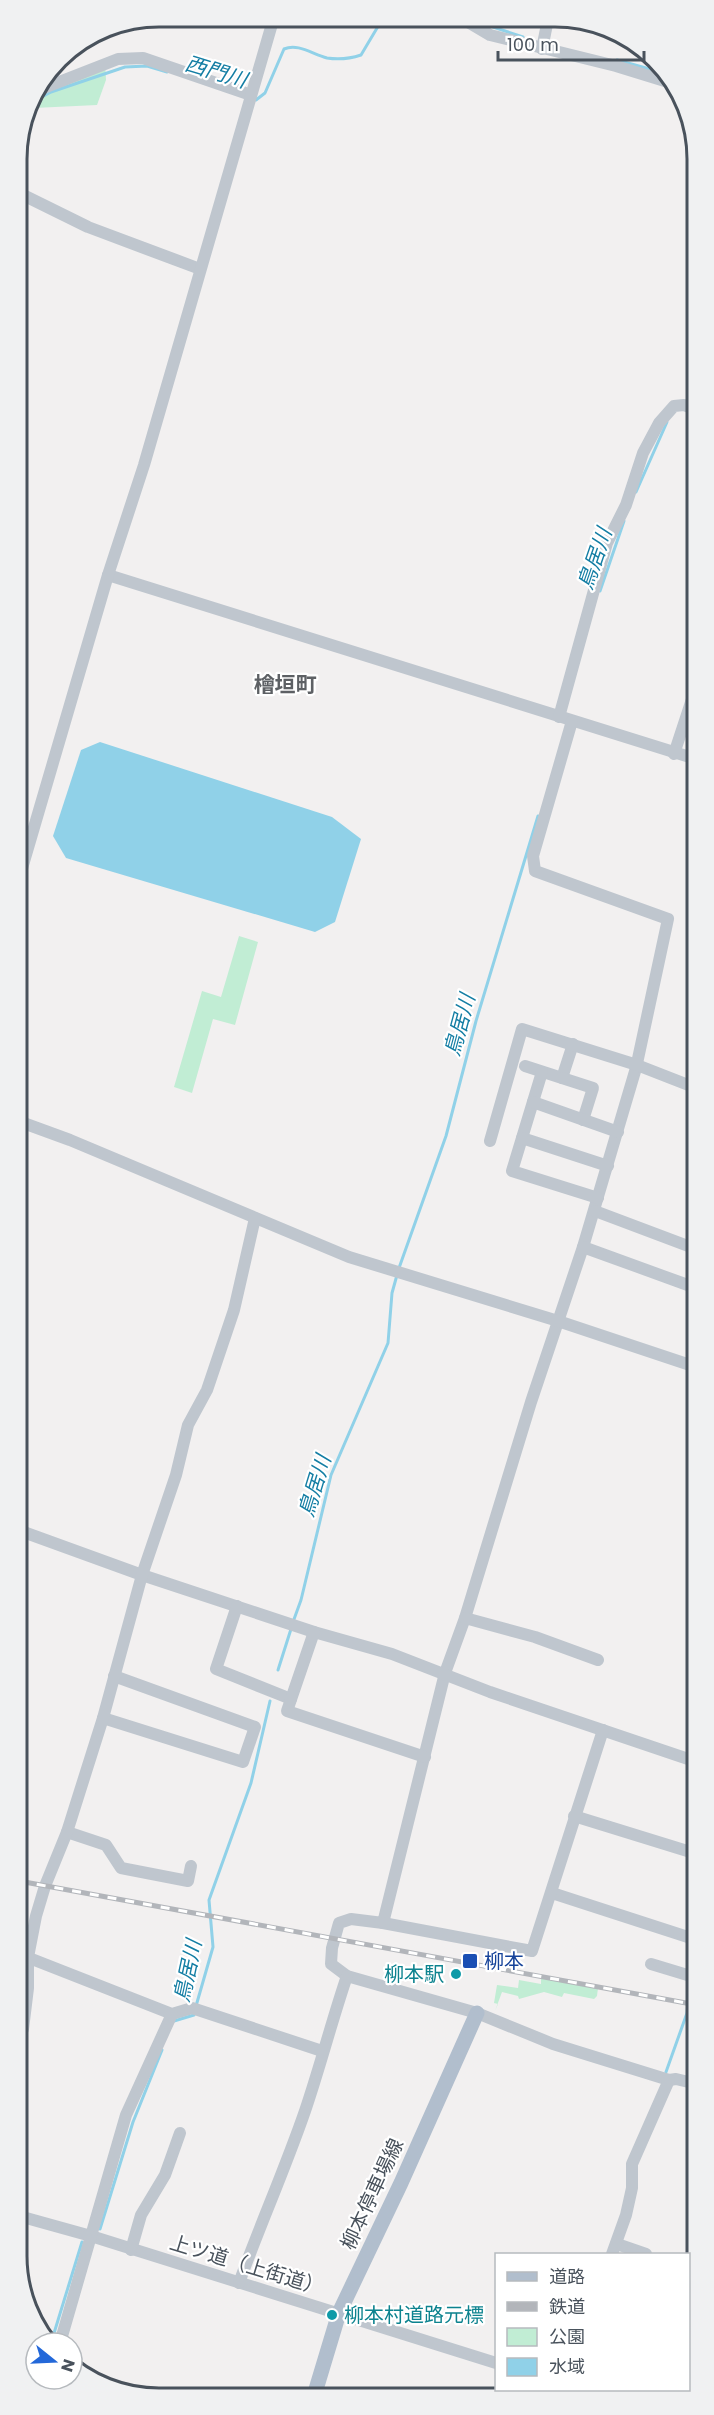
<svg xmlns="http://www.w3.org/2000/svg" width="714" height="2415" viewBox="0 0 714 2415" font-family="Poppins,'Noto Sans JP',sans-serif">
  <style>
    .green { fill: #c1edd4 }
    .water { fill: #90d1e8 }
    .lines { fill: none; stroke-linecap: round; stroke-linejoin: round }
    .stream { stroke: #90d1e8; stroke-width: 3 }
    .minor { stroke: #bfc6ce; stroke-width: 12 }
    .major { stroke: #b1becd; stroke-width: 15 }
    .rail-casing { stroke: #b2b5ba; stroke-width: 5 }
    .rail { stroke: #fff; stroke-width: 3; stroke-dasharray: 9; stroke-linecap: butt }
    .transit-dot { fill: #1a4fb4; stroke: #fff; stroke-width: 2 }
    .culture-dot { fill: #0f9aa8; stroke: #fff; stroke-width: 2 }
    .labels { text-anchor: middle; stroke-width: 4.5; stroke-linejoin: round; paint-order: stroke }
    .transit-label { font-size: 20px; fill: #164399; stroke: #fff; text-anchor: start }
    .culture-label { font-size: 20px; fill: #0d838f; stroke: #fff; text-anchor: end }
    .street-label { font-size: 20px; fill: #49525c; stroke: #fff }
    .water-label { font-size: 21px; font-style: italic; fill: #147ea4; stroke: #fff }
    .neighbourhood-label { font-size: 21px; font-weight: bold; fill: #5d6064; stroke: #fff }
    .rim { fill: none; stroke: #49525c; stroke-width: 3 }
  </style>
  <rect width="100%" height="100%" fill="#f2f0f0"/>
  <g class="green">
    <polygon points="105,60 106,80 97,105 34,108 31,99 40,85"/>
    <polygon points="239,936 258,942 235,1025 213,1019 192,1093 174,1087 202,991 221,997"/>
    <polygon points="541,1978 598,1988 597,1996 594,1999 564,1993 562,1997 544,1992 519,1999 518,1996 502,1992 495,2011 498,2004 494,2003 497,1985 518,1988 519,1980 541,1984"/>
  </g>
  <polygon class="water" points="100,742 332,817 361,839 335,922 315,932 66,858 53,836 81,750"/>
  <g class="lines">
    <g class="stream">
      <polyline points="478,19 493,27 523,37"/>
      <polyline points="617,60 664,73"/>
      <path d="M253,99L256,100L265,93L284,49C298,43 312,54 327,58C340,60 349,59 361,55L383,18"/>
      <polyline points="27,105 51,92 125,67 147,66 167,72"/>
      <polyline points="636,492 667,422"/>
      <polyline points="600,591 624,521"/>
      <polyline points="399,1268 446,1136 476,1021 538,816"/>
      <polyline points="293,1622 301,1600 331,1475 388,1343 392,1293 397,1275"/>
      <polyline points="278,1670 291,1629"/>
      <polyline points="196,2006 213,1947 209,1900 251,1783 270,1701"/>
      <polyline points="174,2021 194,2015 194,2013"/>
      <polyline points="666,2072 687,2013 690,1979"/>
      <polyline points="100,2229 133,2122 162,2050"/>
      <polyline points="51,2343 82,2242"/>
      <polyline points="564,2396 566,2391"/>
    </g>
    <g class="minor">
      <polyline points="463,19 490,35 616,66 668,82"/>
      <polyline points="542,49 548,19"/>
      <polyline points="36,91 118,59 143,58 251,95"/>
      <polyline points="17,192 88,227 200,269"/>
      <polyline points="108,575 696,759"/>
      <polyline points="559,717 607,543 626,505 643,453 659,423 674,406 684,405 695,409"/>
      <polyline points="572,721 533,856 535,871 668,919 636,1068 583,1247 531,1402 465,1618 445,1673 383,1923 351,1919 339,1923 332,1948 331,1964 347,1976 477,2013 553,2044 669,2080 676,2079 697,2084"/>
      <polyline points="674,754 695,690"/>
      <polyline points="18,882 108,575 144,465 274,17"/>
      <polyline points="525,1066 562,1078 573,1044"/>
      <polyline points="542,1072 512,1171 598,1198"/>
      <polyline points="562,1078 593,1088 583,1120"/>
      <polyline points="533,1102 618,1132"/>
      <polyline points="18,1121 70,1140 349,1257 558,1321 696,1367"/>
      <polyline points="522,1138 608,1166"/>
      <polyline points="490,1141 522,1029 637,1065 696,1088"/>
      <polyline points="595,1211 696,1249"/>
      <polyline points="583,1247 696,1288"/>
      <polyline points="18,1530 142,1575 314,1632 392,1654 490,1692 697,1762"/>
      <polyline points="237,1606 216,1669 291,1699"/>
      <polyline points="465,1618 535,1637 598,1660"/>
      <polyline points="314,1632 287,1711 425,1757"/>
      <polyline points="103,1718 243,1762 255,1727 114,1676"/>
      <polyline points="574,1816 697,1854"/>
      <polyline points="67,1832 106,1845 121,1868 188,1881 191,1866"/>
      <polyline points="552,1893 697,1940"/>
      <polyline points="383,1923 532,1951 603,1730"/>
      <polyline points="19,1954 172,2014 192,2008 322,2051"/>
      <polyline points="651,1964 694,1977 697,1967"/>
      <polyline points="19,2038 23,2029 28,1988 28,1957 36,1916 45,1886 67,1832 103,1718 142,1575 176,1475 188,1425 207,1390 234,1310 255,1218"/>
      <polyline points="19,2216 91,2236 496,2363"/>
      <polyline points="617,2244 646,2254"/>
      <polyline points="131,2250 141,2215 165,2175 180,2133"/>
      <polyline points="612,2254 626,2215 632,2188 632,2164 669,2080"/>
      <polyline points="688,2270 696,2272"/>
      <path d="M239,2283C260,2225 285,2169 305,2111C320,2067 332,2020 347,1976"/>
      <polyline points="60,2343 126,2115 172,2014"/>
      <polyline points="582,2390 591,2393"/>
    </g>
    <polyline class="major" points="314,2396 339,2313 401,2183 477,2013"/>
    <g class="rail-casing">
      <polyline id="rail" points="19,1881 697,2005"/>
    </g>
    <use href="#rail" class="rail"/>
  </g>
  <rect class="transit-dot" x="462" y="1953" width="16" height="16" rx="3"/>
  <g class="culture-dot">
    <circle cx="456" cy="1974" r="6"/>
    <circle cx="332" cy="2315" r="6"/>
  </g>
  <g class="labels">
    <g class="transit-label">
      <text x="484" y="1968">柳本</text>
    </g>
    <g class="culture-label">
      <text x="444" y="1981">柳本駅</text>
      <text x="344" y="2322" text-anchor="start">柳本村道路元標</text>
    </g>
    <g class="street-label">
      <text transform="translate(372 2194) rotate(-65)" y="7">柳本停車場線</text>
      <text transform="translate(247 2265) rotate(17)" y="7">上ツ道（上街道）</text>
    </g>
    <g class="water-label">
      <text transform="translate(216 72) rotate(17)" y="7">西門川</text>
      <text transform="translate(595 559) rotate(-71)" y="7">鳥居川</text>
      <text transform="translate(460 1025) rotate(-75)" y="7">鳥居川</text>
      <text transform="translate(315 1486) rotate(-73)" y="7">鳥居川</text>
      <text transform="translate(188 1971) rotate(-78)" y="7">鳥居川</text>
    </g>
    <g class="neighbourhood-label">
      <text x="285" y="692">檜垣町</text>
    </g>
  </g>
  <path d="M0 0H714V2415H0ZM159 27H555A132 132 0 0 1 687 159V2256A132 132 0 0 1 555 2388H159A132 132 0 0 1 27 2256V159A132 132 0 0 1 159 27Z" fill="#f0f1f2" fill-rule="evenodd"/>
  <path class="rim" d="M159 27H555A132 132 0 0 1 687 159V2256A132 132 0 0 1 555 2388H159A132 132 0 0 1 27 2256V159A132 132 0 0 1 159 27Z"/>
  <rect x="495" y="2253" width="195" height="138" fill="#ffffff" stroke="#b6babe" stroke-width="1.5"/>
  <rect x="507" y="2272" width="30" height="9" fill="#b1becd" stroke="#b6babe" stroke-width="1.5"/>
  <text x="549" y="2283" font-size="18" fill="#49525c">道路</text>
  <rect x="507" y="2302" width="30" height="9" fill="#b2b5ba" stroke="#b6babe" stroke-width="1.5"/>
  <text x="549" y="2313" font-size="18" fill="#49525c">鉄道</text>
  <rect x="507" y="2328" width="30" height="18" fill="#c1edd4" stroke="#b6babe" stroke-width="1.5"/>
  <text x="549" y="2343" font-size="18" fill="#49525c">公園</text>
  <rect x="507" y="2358" width="30" height="18" fill="#90d1e8" stroke="#b6babe" stroke-width="1.5"/>
  <text x="549" y="2373" font-size="18" fill="#49525c">水域</text>
  <g transform="translate(54 2361) rotate(108)"><circle r="28" fill="#ffffff" stroke="#b6babe" stroke-width="1.5"/>
  <path d="M0-4.5L10 22L0 15L-10 22Z" fill="#2368d9"/>
  <text y="-9" font-size="16" font-weight="bold" text-anchor="middle" fill="#49525c">N</text>
  </g>
  <path d="M498 51v9h146v-9" fill="none" stroke="#49525c" stroke-width="3"/>
  <text x="507" y="51" font-size="18" fill="#49525c" stroke="#ffffff" stroke-width="4.5" paint-order="stroke">100 m</text>
</svg>
